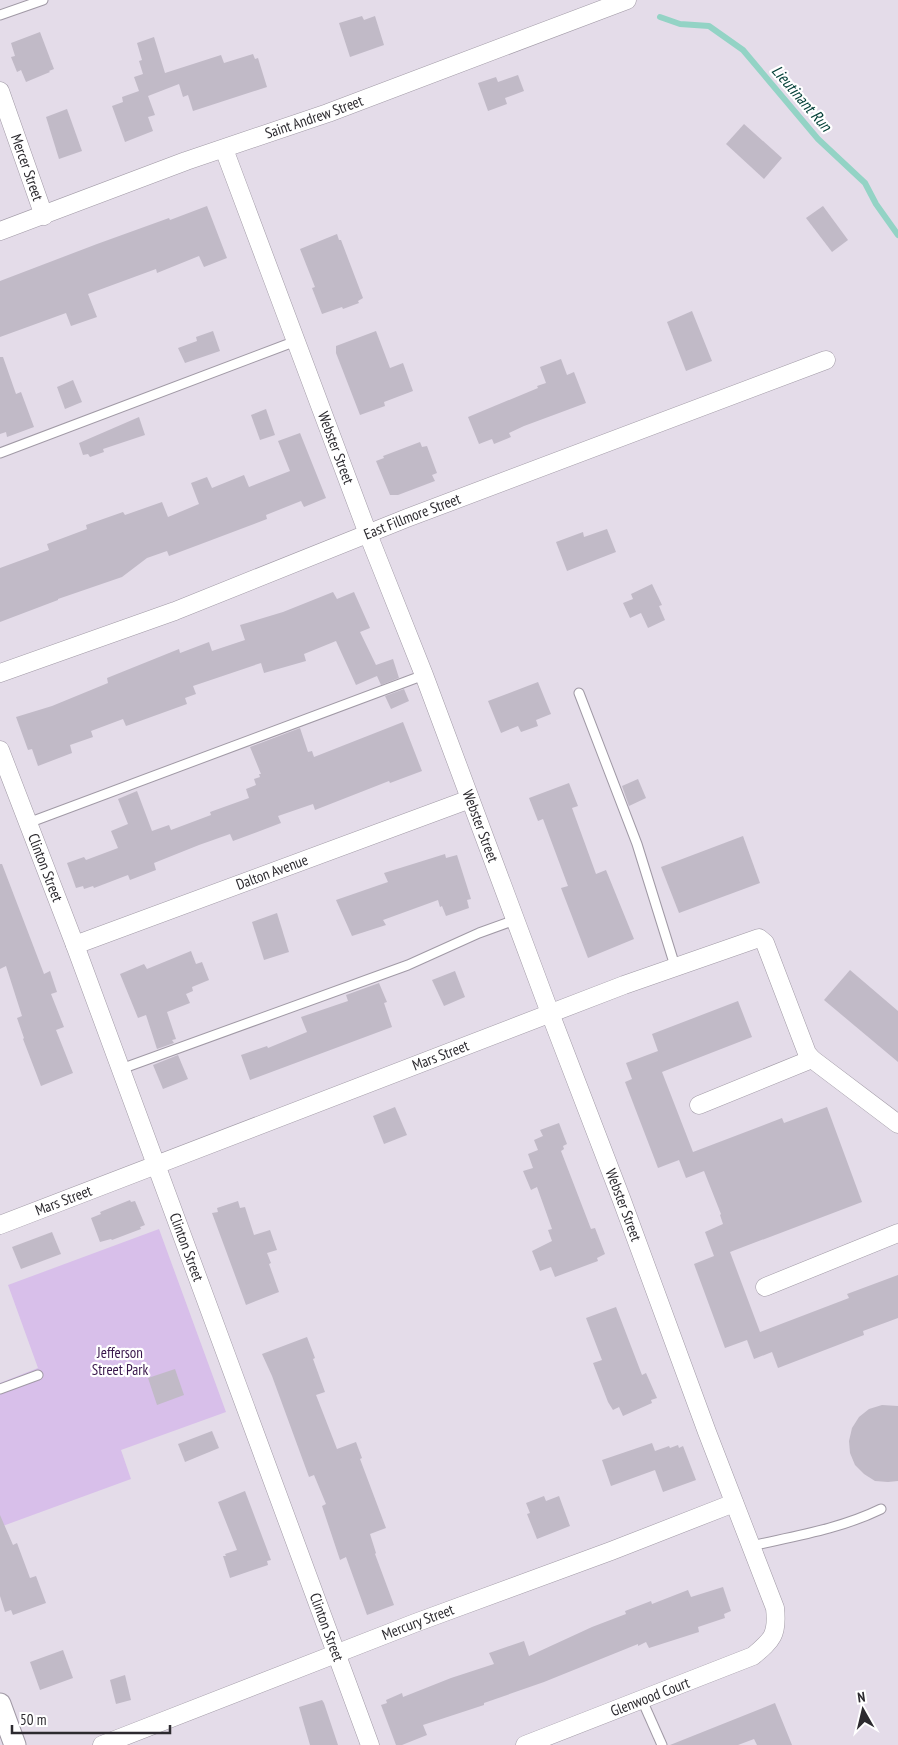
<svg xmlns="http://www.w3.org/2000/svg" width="898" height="1745" viewBox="0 0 898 1745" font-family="'PT Sans Narrow',sans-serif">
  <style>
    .green { fill: #d8bfea }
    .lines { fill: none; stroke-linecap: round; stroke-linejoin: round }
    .stream { stroke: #93d3c5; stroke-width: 6 }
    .building { fill: #c1bac7 }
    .service-casing { stroke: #a099a5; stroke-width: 11 }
    .minor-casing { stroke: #a099a5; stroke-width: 19 }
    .tertiary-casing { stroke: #a099a5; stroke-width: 23 }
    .service { stroke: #fff; stroke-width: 9 }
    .minor { stroke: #fff; stroke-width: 18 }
    .tertiary { stroke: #fff; stroke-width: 21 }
    .labels { text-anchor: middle; stroke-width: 4.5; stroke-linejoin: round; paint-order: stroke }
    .street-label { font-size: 15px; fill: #2c2a2f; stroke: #fff }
    .park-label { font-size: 15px; fill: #38164b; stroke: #fff }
    .water-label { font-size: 16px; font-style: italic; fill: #003e35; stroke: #fff }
  </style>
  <rect width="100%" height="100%" fill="#e4dce9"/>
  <polygon class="green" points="159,1229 226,1412 121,1450 131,1479 0,1527 0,1383 38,1368 8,1285"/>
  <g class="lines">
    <polyline class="stream" points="660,17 680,24 709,26 743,50 818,139 865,183 876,204 898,235"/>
  </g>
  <g class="building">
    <polygon points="362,16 364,20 375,16 384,45 350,57 339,23"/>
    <polygon points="40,32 54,69 49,71 50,72 26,82 21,70 17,72 11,57 15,56 11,43"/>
    <polygon points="154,37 165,73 221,55 224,63 253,54 255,59 258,58 267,87 193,111 188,95 183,97 179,84 148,96 155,115 148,117 153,131 125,142 112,106 123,102 122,97 139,91 134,77 143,74 139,61 142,60 137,43"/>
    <polygon points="518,75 524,91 505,98 507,104 488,111 478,83 496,77 498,82"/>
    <polygon points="67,109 82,151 59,159 46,117"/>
    <polygon points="744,124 782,158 764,179 726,144"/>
    <polygon points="207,206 227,258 204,267 199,256 157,273 156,269 88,294 97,317 71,326 66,313 0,337 0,281 97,244 169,218 170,220"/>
    <polygon points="823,206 848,240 832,252 806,218"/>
    <polygon points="337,234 339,240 341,240 363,298 358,301 359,303 343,309 342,307 322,314 312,288 315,287 300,249"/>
    <polygon points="692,311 712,361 686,371 667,322"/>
    <polygon points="213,331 220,351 185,363 178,348 197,341 196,337"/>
    <polygon points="376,331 390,368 403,363 413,391 384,402 385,406 360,415 336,353 336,346"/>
    <polygon points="0,357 3,357 16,394 21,392 34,427 7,437 6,432 0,434"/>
    <polygon points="561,359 567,375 574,372 586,403 524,426 509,433 511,437 494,444 492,439 479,444 468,417 538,388 537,386 546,383 540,367"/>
    <polygon points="73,380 82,402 65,409 57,387"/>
    <polygon points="266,409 275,435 260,440 251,415"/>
    <polygon points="139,417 145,435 103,449 104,452 90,457 88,454 83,455 79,443"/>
    <polygon points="300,433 326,498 304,507 301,501 266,515 267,519 201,544 169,556 167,551 147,558 122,577 58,599 58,600 0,622 0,568 49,550 47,544 87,529 86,525 123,512 125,515 162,502 168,517 199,504 191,483 207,477 212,488 244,475 249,487 290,471 278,441"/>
    <polygon points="420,442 422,447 427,446 437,473 432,475 435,481 398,495 390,495 376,461 384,458 383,456"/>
    <polygon points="607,529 616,552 567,571 556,542 583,532 584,537"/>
    <polygon points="652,584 662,605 659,606 665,620 648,628 641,613 630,618 623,603 633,599 631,594"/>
    <polygon points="333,592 337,599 354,592 370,628 360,632 376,665 393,659 399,678 381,685 377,676 356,685 336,641 304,654 306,661 264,673 261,663 193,686 196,694 185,698 187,704 129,725 126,726 123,719 91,731 93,737 70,745 72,753 38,766 32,749 28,750 16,717 52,706 108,683 107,678 179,649 180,653 209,642 212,651 245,640 240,625 283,612"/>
    <polygon points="538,682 551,714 536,720 538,726 521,732 518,726 501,733 488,701"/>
    <polygon points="404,689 409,701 391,709 385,696"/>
    <polygon points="403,722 422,771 390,783 389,781 315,810 313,804 278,816 281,823 233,841 230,834 199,845 154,863 156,870 130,880 128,875 94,888 93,886 84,889 83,886 76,888 67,863 84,857 86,860 118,848 111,831 128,824 118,799 137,791 152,831 169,825 171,830 211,815 210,812 249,798 246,789 256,785 254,779 260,777 259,774 261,774 250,747 300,728 308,752 312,751 314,757"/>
    <polygon points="638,779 646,798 629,806 622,786"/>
    <polygon points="569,783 578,806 572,808 596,874 606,870 634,939 588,958 561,888 568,886 543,819 538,821 529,798"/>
    <polygon points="743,836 760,883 679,913 661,867"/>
    <polygon points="445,854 446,858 457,855 471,899 467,900 469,908 446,916 442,906 440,907 438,900 383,920 386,925 352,936 336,900 388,882 384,873"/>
    <polygon points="0,864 2,864 44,974 50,971 57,992 51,994 64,1027 56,1030 73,1073 41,1086 23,1039 24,1038 17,1018 22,1016 6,966 0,969"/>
    <polygon points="277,913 289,952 264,960 252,922"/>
    <polygon points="191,951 196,964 202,962 209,980 192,987 193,991 186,994 190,1003 167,1012 176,1039 172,1040 174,1043 157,1049 146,1015 138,1018 120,974 144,964 147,969"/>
    <polygon points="850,970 898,1011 898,1062 824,1000"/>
    <polygon points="455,971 465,997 444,1006 432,980"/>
    <polygon points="379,983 387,1002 384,1003 392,1027 250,1080 241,1055 267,1046 268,1048 307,1032 301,1017 348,1001 346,995"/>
    <polygon points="738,1001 752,1037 662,1072 693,1152 782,1118 784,1123 827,1107 862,1202 730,1252 760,1332 849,1298 847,1294 898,1275 898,1318 863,1331 864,1335 778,1368 772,1352 754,1359 747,1340 725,1348 694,1264 714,1256 705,1232 723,1224 720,1215 721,1214 704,1171 686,1178 679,1160 658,1168 625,1082 632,1079 626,1063 658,1051 652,1034"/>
    <polygon points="178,1055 188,1079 163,1089 153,1065"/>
    <polygon points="395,1107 407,1135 384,1144 373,1116"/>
    <polygon points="559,1123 567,1144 563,1146 564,1149 561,1151 591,1229 595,1228 605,1254 597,1258 598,1261 555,1277 551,1267 540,1271 532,1251 552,1241 548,1230 552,1229 537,1187 531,1190 523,1171 533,1168 528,1154 538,1150 534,1140 543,1136 540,1130"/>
    <polygon points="130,1200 131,1202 135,1201 145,1225 140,1227 141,1229 112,1240 111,1239 100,1242 91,1218 101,1214 100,1212"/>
    <polygon points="238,1201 240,1208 245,1207 254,1235 270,1230 277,1250 267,1253 271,1263 269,1264 279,1292 246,1305 212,1213 218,1212 217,1208"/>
    <polygon points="52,1232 61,1254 21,1269 12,1247"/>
    <polygon points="616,1307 642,1375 646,1373 657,1398 651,1400 652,1403 623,1416 619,1407 613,1410 608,1402 593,1363 602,1360 586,1318"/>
    <polygon points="307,1337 315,1358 313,1359 325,1392 316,1395 337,1449 356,1442 362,1458 360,1459 386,1528 370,1534 376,1553 375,1554 394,1605 367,1615 346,1557 340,1560 322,1506 326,1504 314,1475 309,1477 272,1376 262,1354"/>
    <polygon points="175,1369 184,1395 157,1405 148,1378"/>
    <polygon points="882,1405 898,1406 898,1481 888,1482 875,1481 864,1474 855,1465 850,1453 849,1441 852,1428 859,1417 869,1409"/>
    <polygon points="212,1431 219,1448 185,1462 178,1444"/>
    <polygon points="652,1443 655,1451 669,1446 670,1448 678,1445 679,1448 683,1446 696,1480 663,1492 655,1470 611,1486 602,1460"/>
    <polygon points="245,1491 271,1560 267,1561 268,1565 230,1578 223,1556 226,1556 225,1554 237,1550 218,1502"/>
    <polygon points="544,1496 546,1501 559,1496 570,1526 537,1539 527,1514 530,1513 526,1503"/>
    <polygon points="0,1515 13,1545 17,1543 30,1578 36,1576 46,1603 13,1615 11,1610 5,1612 0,1596"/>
    <polygon points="723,1587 731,1611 724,1614 725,1618 698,1627 699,1632 649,1648 646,1642 638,1646 638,1644 544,1682 484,1703 484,1705 423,1725 427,1735 402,1745 396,1745 381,1705 387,1703 386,1700 402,1693 403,1697 451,1678 494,1664 489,1653 524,1641 529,1656 592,1627 626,1614 625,1611 651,1601 652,1604 688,1590 691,1597"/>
    <polygon points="63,1650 73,1678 40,1690 30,1662"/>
    <polygon points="125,1675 131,1700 116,1704 110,1680"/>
    <polygon points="322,1700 324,1703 338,1745 310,1745 299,1707"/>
    <polygon points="775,1703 792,1745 757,1745 754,1739 738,1745 670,1745"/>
  </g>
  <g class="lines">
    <g class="service-casing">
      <g id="service">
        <polyline points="0,15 43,0"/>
        <polyline points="0,453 296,341"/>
        <polyline points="579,693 637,844 675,966"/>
        <polyline points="28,823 424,675"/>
        <polyline points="121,1069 408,965 479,933 515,920"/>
        <polyline points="0,1389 38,1375"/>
        <path d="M751,1546C795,1536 840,1529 881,1509"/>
        <polyline points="642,1700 662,1745"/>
      </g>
    </g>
    <g class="minor-casing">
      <g id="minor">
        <path id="s1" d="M0,91L44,216"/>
        <path id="s2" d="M224,149L368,534L424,675L550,1013L621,1198L707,1432L775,1608C778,1635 772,1640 753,1656L525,1745"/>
        <path id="s3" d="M0,231L186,161L328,113L627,0"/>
        <path id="s4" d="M0,673L175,611L407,518L826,360"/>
        <path id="s5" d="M0,750L75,945L370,1745"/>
        <path id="s6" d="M75,945L470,799"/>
        <polyline points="699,1105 812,1059 898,1124"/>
        <path id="s7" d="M0,1225L624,985L759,938L765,943L807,1053L812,1059"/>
        <polyline points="765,1287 898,1233"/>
        <path id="s8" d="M102,1745L415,1623L611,1551L734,1503"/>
      </g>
    </g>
    <g class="tertiary-casing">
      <polyline id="tertiary" points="0,1704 15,1745"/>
    </g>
    <use href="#service" class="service"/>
    <use href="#minor" class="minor"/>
    <use href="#tertiary" class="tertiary"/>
  </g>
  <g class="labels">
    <g class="street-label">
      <text dy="5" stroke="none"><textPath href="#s3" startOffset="334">Saint Andrew Street</textPath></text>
      <text dy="5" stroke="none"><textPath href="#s1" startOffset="81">Mercer Street</textPath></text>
      <text dy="5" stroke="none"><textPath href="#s2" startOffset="319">Webster Street</textPath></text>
      <text dy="5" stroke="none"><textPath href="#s4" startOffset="441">East Fillmore Street</textPath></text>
      <text dy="5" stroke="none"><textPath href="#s2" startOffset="724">Webster Street</textPath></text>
      <text dy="5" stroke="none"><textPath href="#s5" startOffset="126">Clinton Street</textPath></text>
      <text dy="5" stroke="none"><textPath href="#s6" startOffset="210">Dalton Avenue</textPath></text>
      <text dy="5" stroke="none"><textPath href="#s7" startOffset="472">Mars Street</textPath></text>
      <text dy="5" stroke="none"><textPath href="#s7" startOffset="68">Mars Street</textPath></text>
      <text dy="5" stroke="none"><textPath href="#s2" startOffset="1129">Webster Street</textPath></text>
      <text dy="5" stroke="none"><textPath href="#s5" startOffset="531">Clinton Street</textPath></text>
      <text dy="5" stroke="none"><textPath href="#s8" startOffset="339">Mercury Street</textPath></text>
      <text dy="5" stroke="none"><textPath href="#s5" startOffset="936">Clinton Street</textPath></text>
      <text transform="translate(650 1697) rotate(-21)" y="5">Glenwood Court</text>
    </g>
    <g class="park-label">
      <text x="120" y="1358">Jefferson<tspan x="120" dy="17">Street Park</tspan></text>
    </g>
    <g class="water-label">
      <text transform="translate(802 98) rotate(49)" y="6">Lieutinant Run</text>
    </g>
  </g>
  <g transform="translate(863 1710) rotate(352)" stroke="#ffffff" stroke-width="4" paint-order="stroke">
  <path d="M0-4L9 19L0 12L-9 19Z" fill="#2c2a2f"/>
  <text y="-8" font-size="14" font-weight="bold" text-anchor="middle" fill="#2c2a2f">N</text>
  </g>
  <path d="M12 1725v8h158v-8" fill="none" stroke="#2c2a2f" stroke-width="2.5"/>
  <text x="20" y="1725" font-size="15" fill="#2c2a2f" stroke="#ffffff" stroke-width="4" paint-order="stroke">50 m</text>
</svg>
